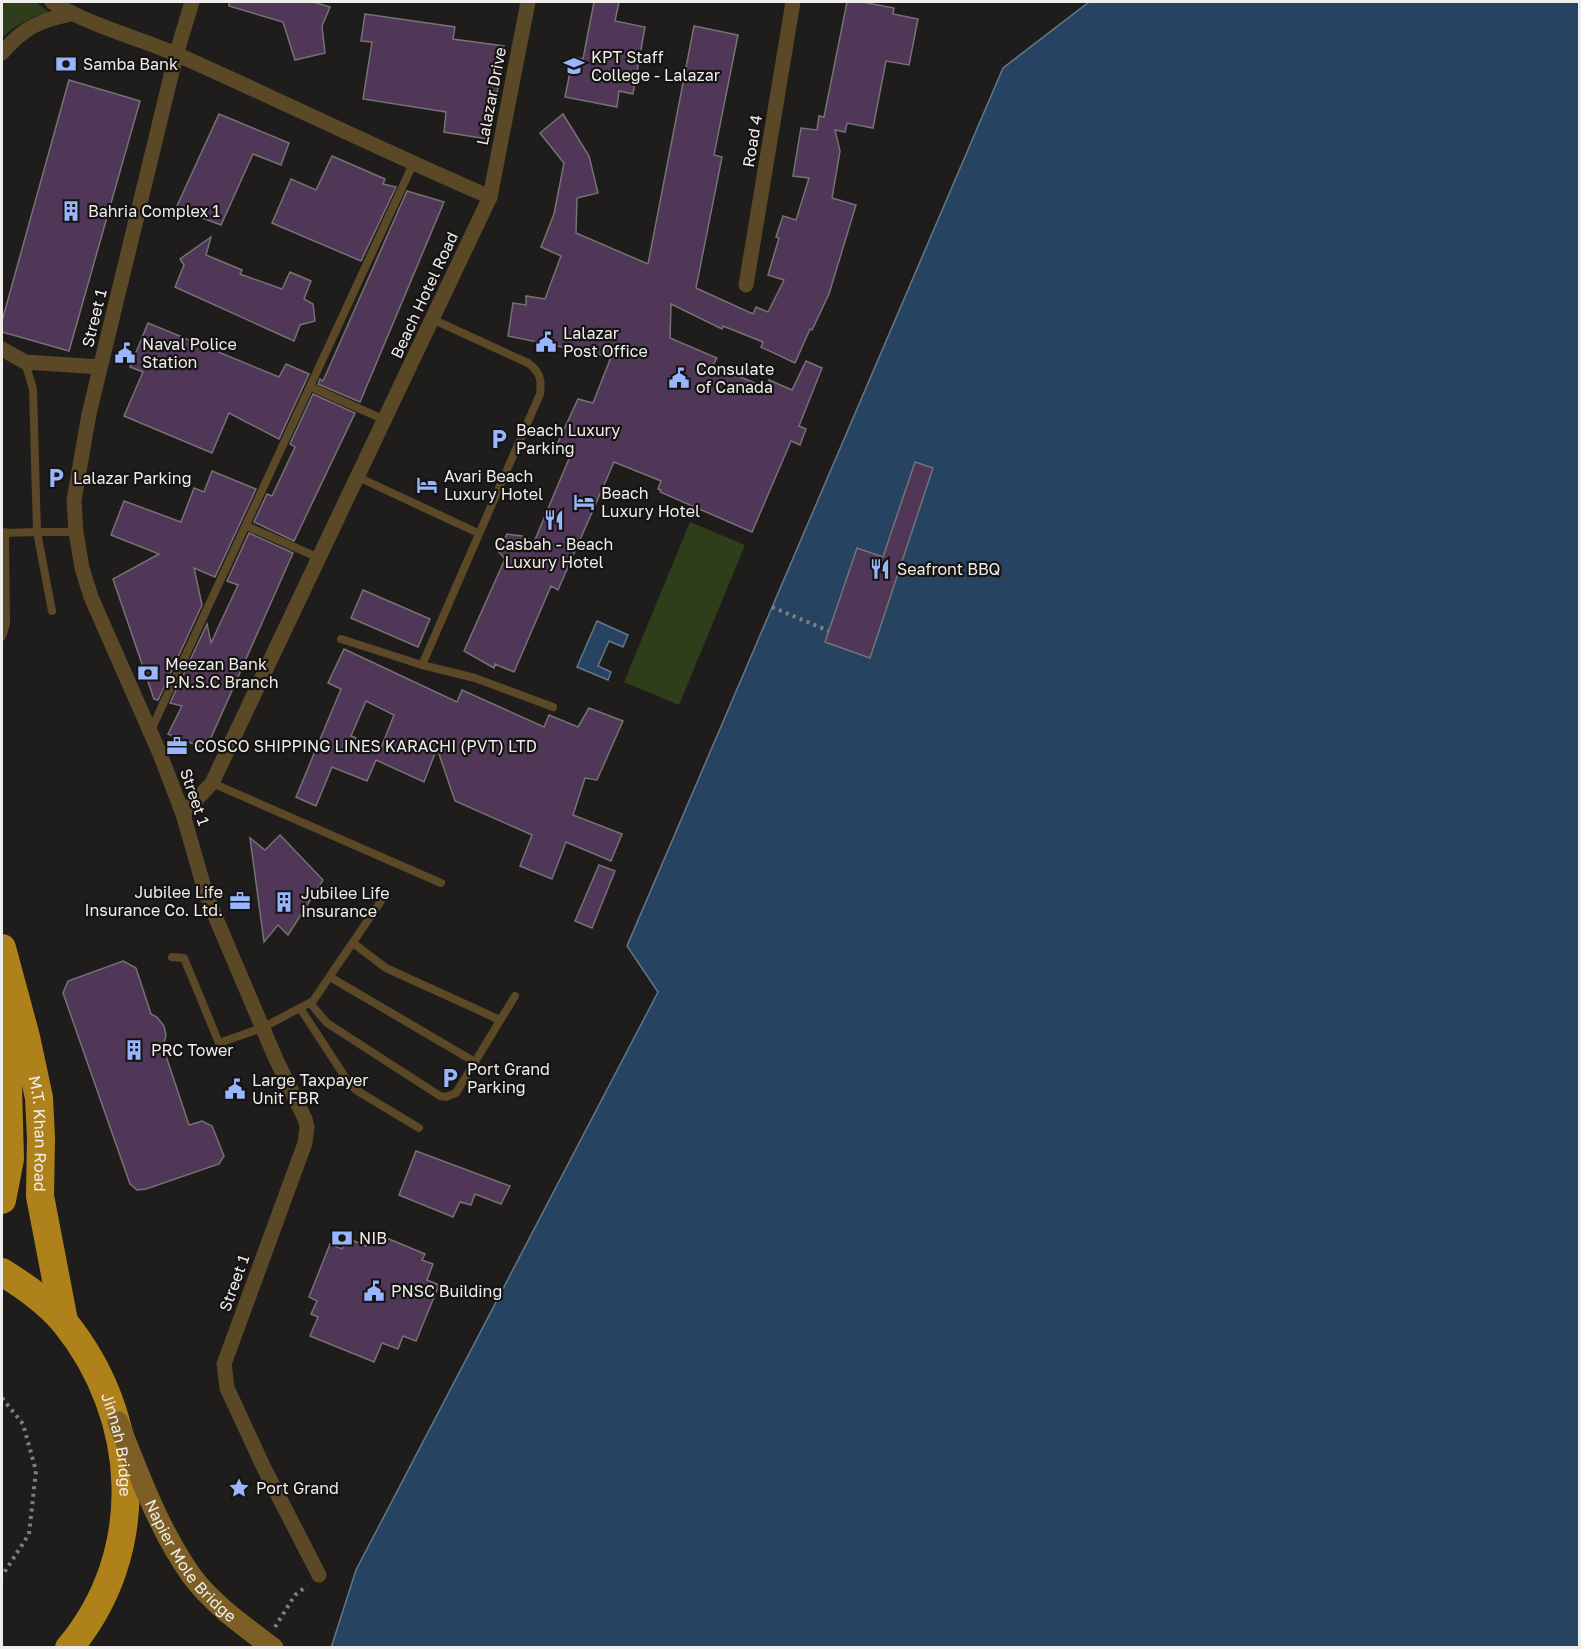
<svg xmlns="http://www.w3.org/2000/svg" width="1581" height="1649" viewBox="0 0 1581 1649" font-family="'Golos Text',sans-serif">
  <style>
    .green { fill: #2e3e1b }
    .water { fill: #264462; stroke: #62778b; stroke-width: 1.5 }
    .building { fill: #503757; stroke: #747275; stroke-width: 1.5; fill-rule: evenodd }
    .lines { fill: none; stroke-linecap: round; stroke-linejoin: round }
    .path { stroke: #807f7d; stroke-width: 4; stroke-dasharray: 3 4.5; stroke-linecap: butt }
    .lane { stroke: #5a4826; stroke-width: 8 }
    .street { stroke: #5a4826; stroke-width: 15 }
    .highway { stroke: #af811b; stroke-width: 28 }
    .secondary-bridge { stroke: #7d5f26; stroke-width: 21 }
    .labels { text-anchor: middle; stroke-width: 4.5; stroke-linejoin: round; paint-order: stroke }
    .poi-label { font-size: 16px; fill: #efeeec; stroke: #151412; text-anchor: start }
    .street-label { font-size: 16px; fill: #efeeec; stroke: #151412 }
  </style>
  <rect width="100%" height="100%" fill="#1e1d1b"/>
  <g class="green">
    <polygon points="2,2 36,2 54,16 35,16 13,28 2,38"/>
    <polygon points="690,522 745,545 679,705 624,682"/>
  </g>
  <g class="water">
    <polygon points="1089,2 1579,2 1579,1647 331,1648 356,1570 658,992 627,946 1003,68"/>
    <polygon points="597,621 628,635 623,647 609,641 598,666 611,672 608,680 577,667"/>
  </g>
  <g class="building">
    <polygon points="229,2 313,2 330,7 322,26 325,53 295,60 283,22 229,6"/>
    <polygon points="594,2 619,2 615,21 645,27 633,94 619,91 617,107 565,97 573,57 583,59"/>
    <polygon points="847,2 862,2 894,8 893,14 918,19 909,65 886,61 873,128 847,123 845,132 835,130 840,151 832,198 856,205 829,294 812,330 810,329 795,363 761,347 763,342 723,326 722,329 671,304 670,338 717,358 713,365 773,391 769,380 792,390 806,361 822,368 799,426 806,429 800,445 791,441 752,532 660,492 661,490 658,489 661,481 614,462 558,590 551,586 514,672 495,664 494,668 464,651 505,559 498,551 507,534 522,536 534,542 571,454 555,449 578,399 593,403 611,357 508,336 513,303 526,305 526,296 545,299 561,256 541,247 554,214 564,163 540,133 563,114 589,156 598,193 577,198 576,233 648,264 694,26 738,35 714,155 722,157 696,288 753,314 756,307 768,312 784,280 768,275 779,238 776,237 783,216 796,220 809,178 793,176 801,128 817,130 819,116 824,117"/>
    <polygon points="365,14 455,27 453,39 504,46 493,121 490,120 487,139 444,132 446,112 363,99 372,42 361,41"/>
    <polygon points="69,80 140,101 69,351 2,332 2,321"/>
    <polygon points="219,114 289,143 281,165 253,154 221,225 176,208"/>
    <polygon points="332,156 385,179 383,184 396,187 361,261 272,223 291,179 316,190"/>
    <polygon points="407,191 444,202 360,402 318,384 320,379 323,381"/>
    <polygon points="211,237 206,255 242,270 240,274 282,289 290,272 311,281 304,299 313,304 315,321 300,325 294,341 175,287 184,265 180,259"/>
    <polygon points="148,323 279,377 286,364 309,374 279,439 229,413 212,453 124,416 143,372 130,367"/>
    <polygon points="313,394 355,413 294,541 254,522 267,494 272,496 295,447 290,444"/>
    <polygon points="915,462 933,468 870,658 825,642 857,548 883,557"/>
    <polygon points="212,471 256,489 215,577 194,568 202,605 158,700 154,699 113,579 159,554 111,535 124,501 181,522 194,488 204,492"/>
    <polygon points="249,533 293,553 206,749 168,734 182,706 170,703 207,624 211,643 238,585 227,581"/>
    <polygon points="363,590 430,619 418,647 351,618"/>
    <path d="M344,649L457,702L462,690L544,727L549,715L578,727L589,708L623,721L597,780L585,778L573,815L622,834L611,861L566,842L552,879L520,866L532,835L455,801L437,748L424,782L376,760L367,781L332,767L316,806L296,797L341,689L328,683ZM366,701L394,715L381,748L351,736Z"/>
    <polygon points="280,835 323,880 288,935 278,925 264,942 250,838 265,850"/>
    <polygon points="599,865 615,871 592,928 575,921"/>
    <polygon points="123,961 136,968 151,1014 157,1017 164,1026 166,1035 163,1047 189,1125 202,1121 212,1126 224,1156 219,1164 146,1189 137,1190 130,1184 63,993 68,981"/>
    <polygon points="416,1151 510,1186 501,1204 475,1194 471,1205 460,1202 453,1217 399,1195"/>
    <polygon points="372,1232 425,1254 422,1260 433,1264 427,1280 439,1285 416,1341 403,1336 398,1349 382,1343 374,1362 310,1336 318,1317 311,1314 317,1301 309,1297 330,1244 342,1249 347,1238 366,1246"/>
  </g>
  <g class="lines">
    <g class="path">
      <polyline points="772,607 829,631"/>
      <polyline points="2,1398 23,1424 36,1471 29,1534 2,1576"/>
      <polyline points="275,1627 295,1595 307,1586"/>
    </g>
    <g class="lane">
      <path d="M432,319L528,363C540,372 542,379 540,394L422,665L475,678L553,707"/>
      <polyline points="311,387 385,420"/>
      <polyline points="358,477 478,533"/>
      <polyline points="247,526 319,558"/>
      <polyline points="2,533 37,532 33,389 25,362"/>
      <polyline points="52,611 37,532 76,532"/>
      <polyline points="2,637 6,624 5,532"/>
      <polyline points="341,639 422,665"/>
      <polyline points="151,730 413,164"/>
      <polyline points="212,783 441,883"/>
      <polyline points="353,943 386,968 500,1020"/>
      <polyline points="172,957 184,958 219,1043 262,1028 313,1001 381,901"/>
      <polyline points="330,977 475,1062"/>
      <polyline points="310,1003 327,1023 440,1096 446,1097 456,1093 515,996"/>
      <polyline points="300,1008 349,1083 356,1090 419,1128"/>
    </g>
    <g class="street">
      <path d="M52,2C91,26 136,37 178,55C282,101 385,152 490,197"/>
      <polyline points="192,2 176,55 89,414 74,500 76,532 82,568 91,597 160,754 183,814 205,891 218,923 275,1057 305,1119 307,1127 305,1143 224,1364 227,1388 264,1468 319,1575"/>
      <path d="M2,53C24,27 39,21 71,14"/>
      <polyline points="746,285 793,2"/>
      <polyline points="2,349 25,362 100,367"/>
      <polyline points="183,814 212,783 490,197 528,2"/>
    </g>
    <g class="highway">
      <path id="s1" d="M2,948L26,1037L39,1098L41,1138L40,1196L64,1321"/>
      <polyline points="2,1018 7,1050 10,1159 2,1200"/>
      <path id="s2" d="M2,1272C24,1286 48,1302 65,1323C141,1417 149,1553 69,1648"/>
    </g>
    <path class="secondary-bridge" id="s3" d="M118,1422C139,1474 158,1528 191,1575C211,1603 245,1627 273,1648"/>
  </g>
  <defs>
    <g id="bank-bare" transform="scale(1.62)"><path d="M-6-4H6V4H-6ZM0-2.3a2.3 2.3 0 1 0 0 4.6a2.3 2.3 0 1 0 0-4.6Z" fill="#97b6fd" stroke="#151412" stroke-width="2.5" paint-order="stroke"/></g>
    <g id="university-bare" transform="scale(1.62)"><path d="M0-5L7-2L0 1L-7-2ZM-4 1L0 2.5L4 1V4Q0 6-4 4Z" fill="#97b6fd" stroke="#151412" stroke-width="2.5" paint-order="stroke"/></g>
    <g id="building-bare" transform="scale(1.62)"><path d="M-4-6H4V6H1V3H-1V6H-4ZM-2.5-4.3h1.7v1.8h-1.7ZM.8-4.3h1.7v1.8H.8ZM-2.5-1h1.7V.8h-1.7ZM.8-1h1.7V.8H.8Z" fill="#97b6fd" stroke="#151412" stroke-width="2.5" paint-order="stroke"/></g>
    <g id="civic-bare" transform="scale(1.62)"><path d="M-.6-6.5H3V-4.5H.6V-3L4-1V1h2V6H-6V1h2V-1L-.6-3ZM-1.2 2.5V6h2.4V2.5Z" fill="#97b6fd" stroke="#151412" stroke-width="2.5" paint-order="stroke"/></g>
    <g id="parking-bare" transform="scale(1.62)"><path d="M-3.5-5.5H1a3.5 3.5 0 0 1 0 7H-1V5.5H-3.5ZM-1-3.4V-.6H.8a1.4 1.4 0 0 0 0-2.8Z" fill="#97b6fd" stroke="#151412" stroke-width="2.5" paint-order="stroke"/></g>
    <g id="hotel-bare" transform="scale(1.62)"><path d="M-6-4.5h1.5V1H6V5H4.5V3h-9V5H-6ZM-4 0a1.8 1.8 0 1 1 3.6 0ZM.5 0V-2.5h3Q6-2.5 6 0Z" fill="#97b6fd" stroke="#151412" stroke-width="2.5" paint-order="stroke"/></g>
    <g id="restaurant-bare" transform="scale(1.62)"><path d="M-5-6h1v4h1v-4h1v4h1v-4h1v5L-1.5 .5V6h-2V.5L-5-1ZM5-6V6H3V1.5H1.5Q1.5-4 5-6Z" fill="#97b6fd" stroke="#151412" stroke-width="2.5" paint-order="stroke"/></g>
    <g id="office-bare" transform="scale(1.62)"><path d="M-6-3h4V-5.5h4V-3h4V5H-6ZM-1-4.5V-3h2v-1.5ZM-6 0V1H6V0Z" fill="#97b6fd" stroke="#151412" stroke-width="2.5" paint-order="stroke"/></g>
    <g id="sight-bare" transform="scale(1.62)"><path d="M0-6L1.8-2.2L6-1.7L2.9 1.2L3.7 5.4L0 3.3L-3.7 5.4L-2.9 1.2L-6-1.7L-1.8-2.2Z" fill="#97b6fd" stroke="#151412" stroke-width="2.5" paint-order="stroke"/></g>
  </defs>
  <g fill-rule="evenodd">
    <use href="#bank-bare" x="66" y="64"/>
    <use href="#university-bare" x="574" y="66"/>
    <use href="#building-bare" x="71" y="211"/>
    <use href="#civic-bare" x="546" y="342"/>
    <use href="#civic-bare" x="125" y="353"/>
    <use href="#civic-bare" x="679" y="378"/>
    <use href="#parking-bare" x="499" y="439"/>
    <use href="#parking-bare" x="56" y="478"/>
    <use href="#hotel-bare" x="427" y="485"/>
    <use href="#hotel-bare" x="584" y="502"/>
    <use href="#restaurant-bare" x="554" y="520"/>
    <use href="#restaurant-bare" x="880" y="569"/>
    <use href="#bank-bare" x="148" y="673"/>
    <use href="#office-bare" x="177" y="746"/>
    <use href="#office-bare" x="240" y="901"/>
    <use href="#building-bare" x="284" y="902"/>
    <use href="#building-bare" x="134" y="1050"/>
    <use href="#parking-bare" x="450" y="1078"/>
    <use href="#civic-bare" x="235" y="1089"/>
    <use href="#bank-bare" x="342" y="1238"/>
    <use href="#civic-bare" x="374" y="1291"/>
    <use href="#sight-bare" x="239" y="1488"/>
  </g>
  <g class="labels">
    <g class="poi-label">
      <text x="591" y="63">KPT Staff<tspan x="591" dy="18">College - Lalazar</tspan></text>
      <text x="83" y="70">Samba Bank</text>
      <text x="88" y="217">Bahria Complex 1</text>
      <text x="563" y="339">Lalazar<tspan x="563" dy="18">Post Office</tspan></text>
      <text x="142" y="350">Naval Police<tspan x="142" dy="18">Station</tspan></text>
      <text x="696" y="375">Consulate<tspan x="696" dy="18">of Canada</tspan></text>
      <text x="516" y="436">Beach Luxury<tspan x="516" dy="18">Parking</tspan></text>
      <text x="444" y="482">Avari Beach<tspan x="444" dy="18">Luxury Hotel</tspan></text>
      <text x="73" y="484">Lalazar Parking</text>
      <text x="601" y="499">Beach<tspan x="601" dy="18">Luxury Hotel</tspan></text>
      <text x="554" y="550" text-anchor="middle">Casbah - Beach<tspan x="554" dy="18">Luxury Hotel</tspan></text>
      <text x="897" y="575">Seafront BBQ</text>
      <text x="165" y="670">Meezan Bank<tspan x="165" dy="18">P.N.S.C Branch</tspan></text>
      <text x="194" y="752">COSCO SHIPPING LINES KARACHI (PVT) LTD</text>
      <text x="223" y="898" text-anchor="end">Jubilee Life<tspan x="223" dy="18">Insurance Co. Ltd.</tspan></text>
      <text x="301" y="899">Jubilee Life<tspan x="301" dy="18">Insurance</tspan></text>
      <text x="151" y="1056">PRC Tower</text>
      <text x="467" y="1075">Port Grand<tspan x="467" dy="18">Parking</tspan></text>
      <text x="252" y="1086">Large Taxpayer<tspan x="252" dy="18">Unit FBR</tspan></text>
      <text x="359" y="1244">NIB</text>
      <text x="391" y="1297">PNSC Building</text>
      <text x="256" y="1494">Port Grand</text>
    </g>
    <g class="street-label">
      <text transform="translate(491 96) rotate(-79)" y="6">Lalazar Drive</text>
      <text transform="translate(752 141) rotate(-81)" y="6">Road 4</text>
      <text transform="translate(424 295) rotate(-65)" y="6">Beach Hotel Road</text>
      <text transform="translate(94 318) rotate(-76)" y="6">Street 1</text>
      <text transform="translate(195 797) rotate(71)" y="6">Street 1</text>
      <text dy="6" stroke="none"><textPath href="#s1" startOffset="190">M.T. Khan Road</textPath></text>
      <text transform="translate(234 1283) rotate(-70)" y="6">Street 1</text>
      <text dy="6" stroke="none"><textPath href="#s2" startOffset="216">Jinnah Bridge</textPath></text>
      <text dy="6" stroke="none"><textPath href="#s3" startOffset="158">Napier Mole Bridge</textPath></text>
    </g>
  </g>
  <rect width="1581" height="1649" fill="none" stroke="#efeeec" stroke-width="6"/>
</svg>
